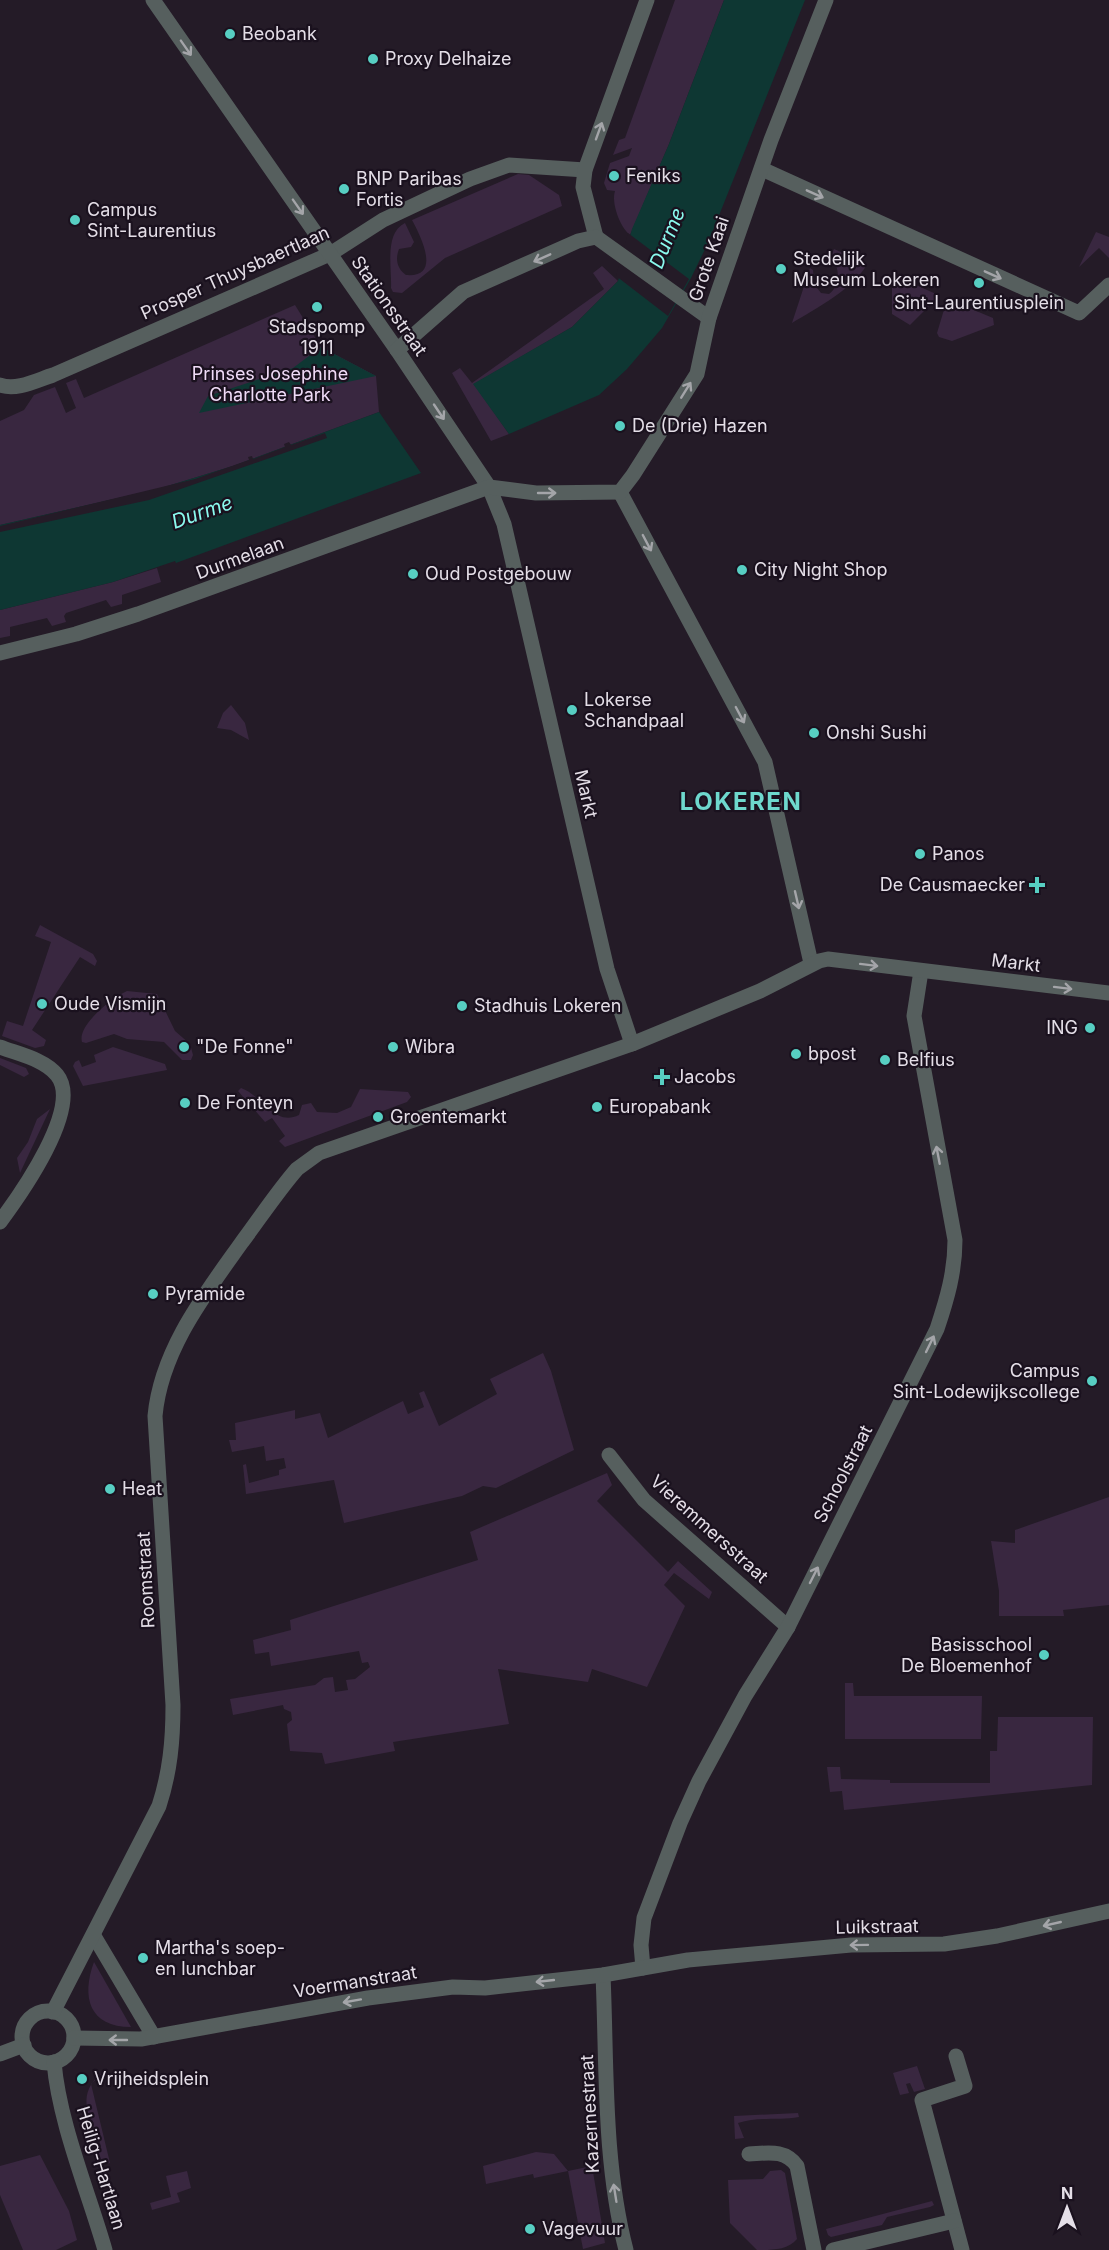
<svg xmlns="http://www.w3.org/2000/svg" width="1109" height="2250" viewBox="0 0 1109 2250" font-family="Inter,sans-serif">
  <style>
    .green { fill: #392740 }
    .water { fill: #0e3733 }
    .pier { fill: #241b27 }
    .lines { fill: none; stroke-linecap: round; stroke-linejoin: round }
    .pedestrian { stroke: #565f5e; stroke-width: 15 }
    .minor { stroke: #565f5e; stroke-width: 15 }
    .tertiary { stroke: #565f5e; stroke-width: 15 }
    .oneway { stroke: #a4a5a9 }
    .poi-dot { fill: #57cec2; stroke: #1a111e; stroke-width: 2 }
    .labels { text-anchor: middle; stroke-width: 4.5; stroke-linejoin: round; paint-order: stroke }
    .poi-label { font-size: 18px; fill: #e4dee7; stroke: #1a111e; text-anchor: start }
    .street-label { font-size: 18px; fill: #e4dee7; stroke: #1a111e }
    .park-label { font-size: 18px; fill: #efdbf7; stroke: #1a111e }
    .water-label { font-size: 20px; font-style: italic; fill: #8afaee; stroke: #1a111e }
    .district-label { font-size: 24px; font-weight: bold; letter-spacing: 1.5px; fill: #6ed8cd; stroke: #1a111e }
  </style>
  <rect width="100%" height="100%" fill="#241b27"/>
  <g class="green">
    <path d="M675,0H724L669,144L630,235C620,227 611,203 615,191L607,190L604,183L610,163L629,156L632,148L613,155L619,140L625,138Z"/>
    <path d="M518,174L529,175L559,195L562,206L445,258L402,293L393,292L391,288C392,268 384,233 405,223L414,242L411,247L399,249C395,259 397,269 406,275C442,278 421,237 412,220Z"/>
    <polygon points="1096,232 1109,237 1109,258 1099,248 1079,267"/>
    <path d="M834,249L867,264C855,288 815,309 792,323L810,268L813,270L814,284L821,293L829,294C841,285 840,268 831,256Z"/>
    <polygon points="602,266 618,281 572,327 474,384 509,434 491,441 452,373 460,368 472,383 604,289 593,273"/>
    <polygon points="896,276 936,294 936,299 910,325 892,314 892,280"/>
    <polygon points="950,300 993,318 994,325 952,341 939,337 937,333 946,303"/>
    <polygon points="295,305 321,347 376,376 379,412 233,466 158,489 0,525 0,421 24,410 34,395 55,387 66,413 76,408 66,383 76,379 84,398"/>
    <polygon points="157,568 161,582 122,595 122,604 111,607 106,600 66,613 64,616 66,622 52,626 47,618 10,627 10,636 0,638 0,610 113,582"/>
    <polygon points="231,705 245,723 249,740 231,730 217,728 223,713"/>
    <polygon points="40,925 93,954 97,961 95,966 80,957 32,1030 46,1040 44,1046 35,1048 2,1036 7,1021 23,1026 51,942 35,936"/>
    <path d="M127,991L157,994L175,1031L190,1044L193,1055L191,1060H182L164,1042L127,1039L114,1034L86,1043L82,1042C77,1025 113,997 127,991Z"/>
    <polygon points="113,1047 165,1064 167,1070 83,1086 73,1066 75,1062 79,1060 82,1067 96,1062 94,1055"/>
    <polygon points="0,1058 26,1068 29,1074 24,1077 0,1065"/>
    <path d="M241,1088C262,1095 274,1127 299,1115L302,1105L311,1103L317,1112L337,1113L351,1107L360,1089L408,1092L411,1097L407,1102L285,1147L279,1141L285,1136L272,1118L265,1122L238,1091Z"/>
    <polygon points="50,1109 20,1173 17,1158 28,1142 37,1119"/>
    <polygon points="543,1353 551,1371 574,1450 496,1488 483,1486 462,1496 344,1523 334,1480 246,1494 243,1465 246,1464 249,1483 279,1475 279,1470 286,1468 284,1458 266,1461 264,1446 232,1452 229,1440 236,1440 235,1423 295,1410 295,1419 320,1413 328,1438 403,1401 408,1414 424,1407 419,1393 424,1391 439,1426 497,1394 490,1379"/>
    <polygon points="607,1473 612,1485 597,1501 668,1572 678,1561 712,1592 709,1599 674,1573 664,1585 685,1606 647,1687 592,1669 588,1682 498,1669 509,1724 393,1742 395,1751 325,1764 322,1753 290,1751 287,1724 292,1720 291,1712 284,1709 283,1705 233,1715 230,1699 315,1685 324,1678 333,1677 335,1692 348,1690 346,1680 355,1679 370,1667 368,1662 362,1663 359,1651 271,1666 269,1652 255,1654 253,1640 291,1630 290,1620 478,1560 470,1532"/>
    <polygon points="1109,1497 1109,1605 1063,1610 1064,1616 999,1616 999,1591 991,1541 1015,1543 1015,1530"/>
    <polygon points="845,1683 853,1683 854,1696 982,1696 981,1739 845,1739"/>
    <polygon points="998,1717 1093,1717 1092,1785 844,1810 842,1791 830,1792 827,1767 840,1767 841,1779 890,1780 890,1783 990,1783 990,1751 997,1751"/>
    <path d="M94,1962L131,2027C89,2027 81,1997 94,1962Z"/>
    <polygon points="917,2066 925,2089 914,2092 910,2083 906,2084 909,2093 900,2095 893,2073"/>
    <path d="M108,2068L91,2084L110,2163L101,2165L97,2148L101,2147L99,2139L95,2140C87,2107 76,2091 108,2068Z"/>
    <path d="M798,2113L799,2117C778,2121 759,2116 738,2123L744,2138L735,2139L734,2116Z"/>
    <polygon points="536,2152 554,2154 568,2171 592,2166 605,2243 583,2249 568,2171 534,2178 533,2174 486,2184 483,2166"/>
    <polygon points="40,2155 69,2211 77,2240 56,2250 23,2250 0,2195 0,2166"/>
    <path d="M781,2170L785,2173L797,2239C788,2250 773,2250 757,2250L730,2223L728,2180L763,2179L770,2171Z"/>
    <polygon points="187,2171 191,2188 177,2193 180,2202 152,2210 150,2203 171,2197 166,2176"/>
    <polygon points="932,2201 934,2205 930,2207 887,2217 882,2225 831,2237 828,2235 826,2229"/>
  </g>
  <g class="water">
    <polygon points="724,0 805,0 708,243 691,278 662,328 627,369 599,395 509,434 473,384 572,327 618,281 632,229 669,144"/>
    <polygon points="321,347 376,376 199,413 208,396 293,368"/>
    <polygon points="379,412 421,473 176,563 175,561 113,582 0,610 0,525 158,489 233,466"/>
  </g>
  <g class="pier">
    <polygon points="628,233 689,279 668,316 616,276"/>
    <polygon points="325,433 327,438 149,500 0,532 0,526 195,479 249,460 248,457 252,456 253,459 285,447 284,444 289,442 291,445"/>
  </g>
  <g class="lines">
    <g class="pedestrian">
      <polyline points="330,254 383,220 470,179 509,165 585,170"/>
      <polyline points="489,487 504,524 607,969 632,1044"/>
      <polyline points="609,1455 644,1500 788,1627"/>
      <polyline points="94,1936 154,2037"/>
      <path d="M643,1968L641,1945L644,1918L680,1823L699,1781L745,1696L788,1627L937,1329C947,1299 955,1272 955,1240L914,1016L921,971"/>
    </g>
    <g class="minor">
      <polyline points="762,169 1079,313 1109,285"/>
      <path d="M0,385C17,391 37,380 53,375L330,254"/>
      <path d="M0,1047C18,1054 44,1059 57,1075C83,1107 20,1195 0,1222"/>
      <path d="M603,1975C607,2066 603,2161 626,2250"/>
      <polyline points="956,2056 965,2086 922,2100 962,2250"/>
      <path d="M749,2154C768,2153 785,2149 797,2166L814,2250"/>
      <polyline points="833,2250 954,2221"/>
    </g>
    <g class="tertiary">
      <polyline points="153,0 397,350 489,487"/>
      <polyline points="596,237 583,187 585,170 647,0"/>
      <polyline points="397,350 463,292 578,241 596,237 709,318"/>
      <polyline points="620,492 765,762 811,963"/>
      <polyline points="0,653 76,634 138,614 489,487 536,493 620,492 633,475 697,374 709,318 771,140 826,0"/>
      <circle cx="48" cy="2037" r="26"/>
      <path d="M53,2012L159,1806C170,1772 173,1741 173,1705L155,1416C161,1350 205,1294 242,1242C260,1218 277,1192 297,1169L319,1153L632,1044L760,991L819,961L828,959L1109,993"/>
      <polyline points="74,2038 141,2039 368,1998 453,1987 485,1988 603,1975 688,1960 851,1945 944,1944 997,1936 1109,1911"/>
      <polyline points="0,2054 24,2045"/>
      <path d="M54,2062C59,2122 88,2191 105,2250"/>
    </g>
  </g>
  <defs><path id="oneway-shaft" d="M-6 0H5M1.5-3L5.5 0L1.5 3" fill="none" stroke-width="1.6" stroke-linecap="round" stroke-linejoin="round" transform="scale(1.5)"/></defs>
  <g class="oneway">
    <use href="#oneway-shaft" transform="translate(186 48) rotate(55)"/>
    <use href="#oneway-shaft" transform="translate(599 131) rotate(-70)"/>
    <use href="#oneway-shaft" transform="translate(815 194) rotate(24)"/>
    <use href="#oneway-shaft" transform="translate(298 207) rotate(55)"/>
    <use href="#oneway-shaft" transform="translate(542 258) rotate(156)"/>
    <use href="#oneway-shaft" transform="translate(993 275) rotate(24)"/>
    <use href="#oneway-shaft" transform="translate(686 390) rotate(-58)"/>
    <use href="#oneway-shaft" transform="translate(439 412) rotate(56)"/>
    <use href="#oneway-shaft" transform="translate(547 493)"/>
    <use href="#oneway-shaft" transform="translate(647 543) rotate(62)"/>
    <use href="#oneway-shaft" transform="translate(740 715) rotate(62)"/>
    <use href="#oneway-shaft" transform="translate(797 900) rotate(77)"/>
    <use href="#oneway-shaft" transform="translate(869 965) rotate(7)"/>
    <use href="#oneway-shaft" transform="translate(1063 988) rotate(7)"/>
    <use href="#oneway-shaft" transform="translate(938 1155) rotate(-101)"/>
    <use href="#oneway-shaft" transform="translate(930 1344) rotate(-64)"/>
    <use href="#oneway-shaft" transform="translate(814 1575) rotate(-63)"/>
    <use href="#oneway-shaft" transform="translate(1052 1924) rotate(167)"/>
    <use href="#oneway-shaft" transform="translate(859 1945) rotate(179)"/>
    <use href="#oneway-shaft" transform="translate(545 1981) rotate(174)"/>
    <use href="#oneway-shaft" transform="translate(352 2001) rotate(170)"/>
    <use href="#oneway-shaft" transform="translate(118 2040) rotate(180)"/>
    <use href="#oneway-shaft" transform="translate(615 2193) rotate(-99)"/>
  </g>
  <g class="poi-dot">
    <circle cx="230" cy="34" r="6"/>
    <circle cx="373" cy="59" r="6"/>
    <circle cx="614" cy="176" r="6"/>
    <circle cx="344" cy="189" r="6"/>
    <circle cx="75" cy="220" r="6"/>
    <circle cx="781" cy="269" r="6"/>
    <circle cx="979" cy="283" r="6"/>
    <circle cx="317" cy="307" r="6"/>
    <circle cx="620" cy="426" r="6"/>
    <circle cx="742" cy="570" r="6"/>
    <circle cx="413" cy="574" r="6"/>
    <circle cx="572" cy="710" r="6"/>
    <circle cx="814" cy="733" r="6"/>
    <circle cx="920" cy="854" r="6"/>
    <path d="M1034 876h6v6h6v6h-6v6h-6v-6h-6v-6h6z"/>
    <circle cx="42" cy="1004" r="6"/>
    <circle cx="462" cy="1006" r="6"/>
    <circle cx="1090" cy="1028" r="6"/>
    <circle cx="184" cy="1047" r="6"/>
    <circle cx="393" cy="1047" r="6"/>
    <circle cx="796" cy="1054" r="6"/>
    <circle cx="885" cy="1060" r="6"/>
    <path d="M659 1068h6v6h6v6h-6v6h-6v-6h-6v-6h6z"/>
    <circle cx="185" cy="1103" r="6"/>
    <circle cx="597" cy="1107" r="6"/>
    <circle cx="378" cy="1117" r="6"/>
    <circle cx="153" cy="1294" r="6"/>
    <circle cx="1092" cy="1381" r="6"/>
    <circle cx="110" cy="1489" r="6"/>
    <circle cx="1044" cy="1655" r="6"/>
    <circle cx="143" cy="1958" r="6"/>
    <circle cx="82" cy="2079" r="6"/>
    <circle cx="530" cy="2229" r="6"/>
  </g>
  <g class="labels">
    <g class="poi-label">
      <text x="242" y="40">Beobank</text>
      <text x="385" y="65">Proxy Delhaize</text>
      <text x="626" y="182">Feniks</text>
      <text x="356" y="185">BNP Paribas<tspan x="356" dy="21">Fortis</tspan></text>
      <text x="87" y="216">Campus<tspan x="87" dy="21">Sint-Laurentius</tspan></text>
      <text x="793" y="265">Stedelijk<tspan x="793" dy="21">Museum Lokeren</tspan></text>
      <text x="979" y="309" text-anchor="middle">Sint-Laurentiusplein</text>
      <text x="317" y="333" text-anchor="middle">Stadspomp<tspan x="317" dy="21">1911</tspan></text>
      <text x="632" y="432">De (Drie) Hazen</text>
      <text x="754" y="576">City Night Shop</text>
      <text x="425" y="580">Oud Postgebouw</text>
      <text x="584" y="706">Lokerse<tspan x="584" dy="21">Schandpaal</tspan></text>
      <text x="826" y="739">Onshi Sushi</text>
      <text x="932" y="860">Panos</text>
      <text x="1025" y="891" text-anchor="end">De Causmaecker</text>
      <text x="54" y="1010">Oude Vismijn</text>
      <text x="474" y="1012">Stadhuis Lokeren</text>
      <text x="1078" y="1034" text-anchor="end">ING</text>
      <text x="196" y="1053">"De Fonne"</text>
      <text x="405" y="1053">Wibra</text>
      <text x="808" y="1060">bpost</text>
      <text x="897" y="1066">Belfius</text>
      <text x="674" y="1083">Jacobs</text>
      <text x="197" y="1109">De Fonteyn</text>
      <text x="609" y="1113">Europabank</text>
      <text x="390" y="1123">Groentemarkt</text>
      <text x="165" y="1300">Pyramide</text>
      <text x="1080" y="1377" text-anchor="end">Campus<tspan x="1080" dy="21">Sint-Lodewijkscollege</tspan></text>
      <text x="122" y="1495">Heat</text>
      <text x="1032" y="1651" text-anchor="end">Basisschool<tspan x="1032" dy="21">De Bloemenhof</tspan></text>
      <text x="155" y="1954">Martha's soep-<tspan x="155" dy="21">en lunchbar</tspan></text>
      <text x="94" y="2085">Vrijheidsplein</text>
      <text x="542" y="2235">Vagevuur</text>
    </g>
    <g class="street-label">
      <text transform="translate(709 259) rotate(-71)" y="6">Grote Kaai</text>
      <text transform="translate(235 273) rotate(-24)" y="6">Prosper Thuysbaertlaan</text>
      <text transform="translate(389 306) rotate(55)" y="6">Stationsstraat</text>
      <text transform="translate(240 558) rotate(-20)" y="6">Durmelaan</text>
      <text transform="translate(586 794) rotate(77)" y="6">Markt</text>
      <text transform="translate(1016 963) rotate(7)" y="6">Markt</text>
      <text transform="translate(843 1474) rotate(-63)" y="6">Schoolstraat</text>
      <text transform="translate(709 1529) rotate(42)" y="6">Vieremmersstraat</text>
      <text transform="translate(146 1580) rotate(-93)" y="6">Roomstraat</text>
      <text transform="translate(877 1927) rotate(-1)" y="6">Luikstraat</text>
      <text transform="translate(355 1982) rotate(-9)" y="6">Voermanstraat</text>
      <text transform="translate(590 2114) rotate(-93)" y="6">Kazernestraat</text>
      <text transform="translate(101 2168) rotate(73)" y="6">Heilig-Hartlaan</text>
    </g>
    <g class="park-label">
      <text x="270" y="380">Prinses Josephine<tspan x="270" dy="21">Charlotte Park</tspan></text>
    </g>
    <g class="water-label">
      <text transform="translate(667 238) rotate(-68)" y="7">Durme</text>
      <text transform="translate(202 512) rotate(-19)" y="7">Durme</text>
    </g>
    <g class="district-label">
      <text x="741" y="810">LOKEREN</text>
    </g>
  </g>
  <g transform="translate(1067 2208)" stroke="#1a111e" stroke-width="4.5" paint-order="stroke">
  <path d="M0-4.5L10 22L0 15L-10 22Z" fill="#e4dee7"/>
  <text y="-9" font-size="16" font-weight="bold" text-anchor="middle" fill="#e4dee7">N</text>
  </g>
</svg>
